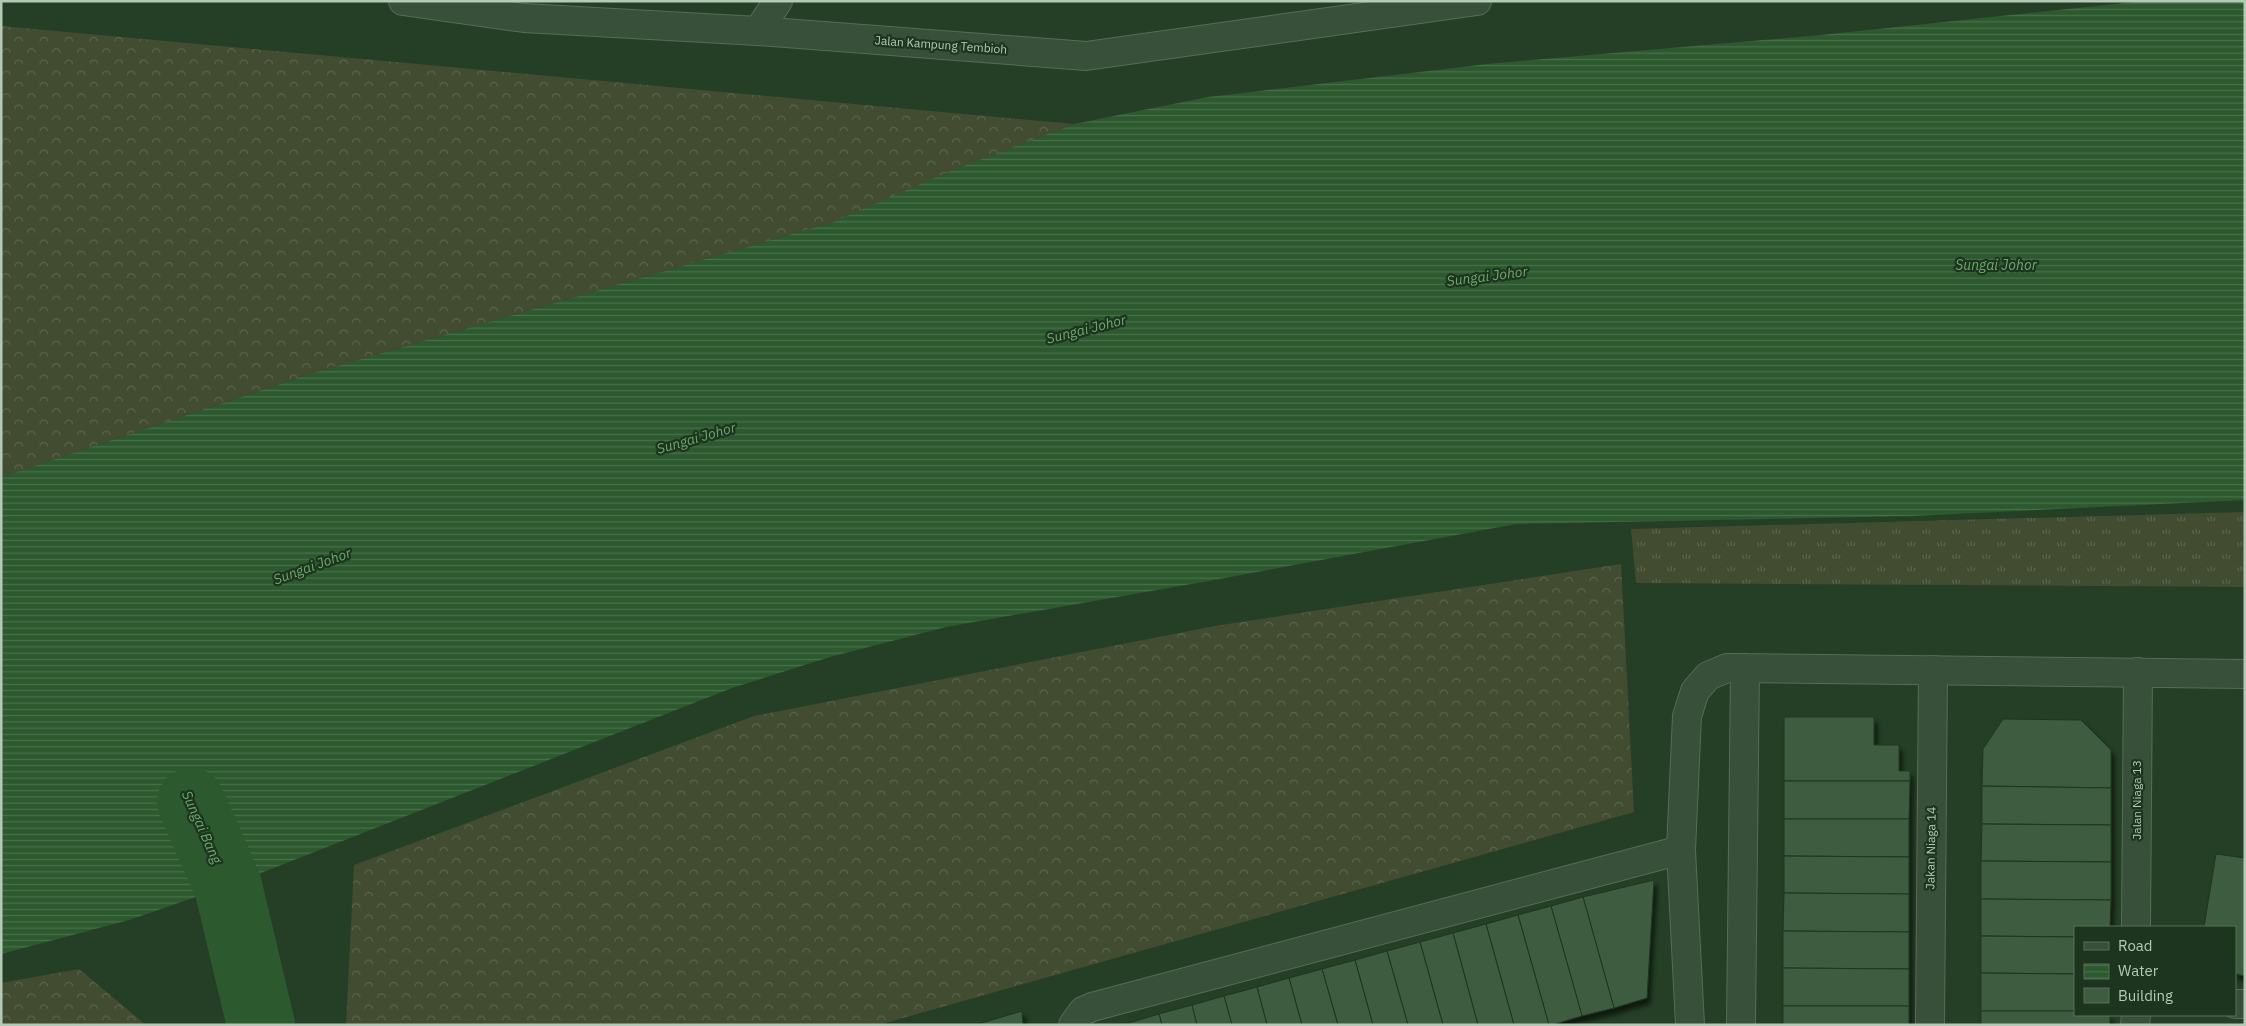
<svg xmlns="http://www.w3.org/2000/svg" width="2246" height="1026" viewBox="0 0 2246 1026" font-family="'IBM Plex Sans',sans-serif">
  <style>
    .grass { fill: url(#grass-tufts) }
    .forest { fill: url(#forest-crowns) }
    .water { fill: url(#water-rules) }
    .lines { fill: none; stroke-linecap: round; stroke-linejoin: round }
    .river { stroke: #2d592f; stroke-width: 68 }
    .building { fill: #3e5c3f; stroke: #1f3620; filter: url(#shadow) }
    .minor-casing { stroke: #566d57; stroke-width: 30 }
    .minor { stroke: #384f39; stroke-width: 28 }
    .labels { text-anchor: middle; stroke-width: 4.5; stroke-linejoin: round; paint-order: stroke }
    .street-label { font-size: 12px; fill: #b4cab6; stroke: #1d341e }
    .water-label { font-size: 14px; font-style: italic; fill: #6da96f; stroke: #1d341e }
  </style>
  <defs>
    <pattern id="grass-tufts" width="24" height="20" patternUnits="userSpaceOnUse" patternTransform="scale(1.25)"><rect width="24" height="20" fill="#424c31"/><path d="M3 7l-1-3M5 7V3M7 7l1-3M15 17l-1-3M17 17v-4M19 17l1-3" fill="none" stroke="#5b644d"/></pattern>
    <pattern id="forest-crowns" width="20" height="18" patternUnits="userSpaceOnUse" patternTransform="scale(1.25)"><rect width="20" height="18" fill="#424c31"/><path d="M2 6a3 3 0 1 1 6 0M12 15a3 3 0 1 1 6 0" fill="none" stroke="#5b644d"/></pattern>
    <pattern id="water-rules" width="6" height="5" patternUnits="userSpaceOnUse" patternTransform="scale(1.25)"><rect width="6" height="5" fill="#2d592f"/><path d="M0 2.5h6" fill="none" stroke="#49704b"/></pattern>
    <filter id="shadow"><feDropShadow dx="3" dy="5.5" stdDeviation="2.5" flood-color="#0009"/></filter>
  </defs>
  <rect width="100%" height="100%" fill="#243f25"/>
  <polygon class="grass" points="2245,512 2245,587 1636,583 1631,529"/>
  <g class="forest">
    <polygon points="1,26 1074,124 965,166 833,222 310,374 1,477"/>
    <polygon points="1621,564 1634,812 878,1025 346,1025 354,865 754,716 1215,626"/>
    <polygon points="79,969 146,1025 1,1025 1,983"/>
  </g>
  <polygon class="water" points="2144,1 2245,1 2245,500 1912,516 1516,524 1214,580 946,627 830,657 732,688 228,886 129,920 1,954 1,477 310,374 833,222 948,172 1074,124 1208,97 1487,64 1821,35"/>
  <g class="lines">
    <polyline class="river" points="191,802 228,886 261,1025"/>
  </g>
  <g class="building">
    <polygon points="1784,717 1874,717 1874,745 1899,745 1899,771 1910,771 1910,781 1784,781"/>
    <polygon points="2003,719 2081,720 2111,750 2111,788 1982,786 1983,749"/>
    <polygon points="1784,781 1910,781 1909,819 1784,819"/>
    <polygon points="1982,786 2111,788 2111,825 1982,824"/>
    <polygon points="1784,819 1909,819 1909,857 1784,856"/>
    <polygon points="1982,824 2111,825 2111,862 1981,861"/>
    <polygon points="2216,854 2245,858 2245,976 2235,974 2235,927 2204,927"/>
    <polygon points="1784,856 1909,857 1909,894 1784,893"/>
    <polygon points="1981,861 2111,862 2111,900 1981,899"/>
    <polygon points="1654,880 1647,998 1614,1008 1583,897"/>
    <polygon points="1784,893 1909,894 1909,932 1783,931"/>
    <polygon points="1583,897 1614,1008 1582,1016 1551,906"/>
    <polygon points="1981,899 2111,900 2110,927 2075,927 2075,937 1981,936"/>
    <polygon points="1551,906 1582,1016 1552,1025 1549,1025 1518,915"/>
    <polygon points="1518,915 1549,1025 1514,1025 1486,924"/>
    <polygon points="1486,924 1514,1025 1478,1025 1453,933"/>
    <polygon points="1783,931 1909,932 1909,969 1783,968"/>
    <polygon points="1453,933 1478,1025 1443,1025 1420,942"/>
    <polygon points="1981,936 2075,937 2075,974 1981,973"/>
    <polygon points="1420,942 1443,1025 1408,1025 1387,951"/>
    <polygon points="1387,951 1408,1025 1373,1025 1355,960"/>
    <polygon points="1355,960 1373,1025 1338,1025 1322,969"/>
    <polygon points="1783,968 1909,969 1909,1006 1783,1006"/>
    <polygon points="1322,969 1338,1025 1302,1025 1289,978"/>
    <polygon points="1981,973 2075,974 2075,1011 1981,1011"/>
    <polygon points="1289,978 1302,1025 1267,1025 1257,987"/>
    <polygon points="1257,987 1267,1025 1232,1025 1224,996"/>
    <polygon points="1224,996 1232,1025 1197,1025 1192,1005"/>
    <polygon points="1192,1005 1197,1025 1162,1025 1159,1014"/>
    <rect x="1783" y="1006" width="126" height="19"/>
    <polygon points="1022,1011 1023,1025 975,1025"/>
    <polygon points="1981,1011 2075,1011 2075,1015 2110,1015 2110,1025 1981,1025"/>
    <polygon points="1159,1014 1162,1025 1122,1025"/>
  </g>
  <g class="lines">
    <g class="minor-casing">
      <g id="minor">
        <polyline points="403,1 524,18 758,31 1086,56 1477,1"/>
        <polyline points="758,31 778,1"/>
        <polyline points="2136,927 2138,672"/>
        <polyline points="2235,1004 2245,1004"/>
        <polyline points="1073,1025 1083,1011 1092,1007 1681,850"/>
        <polyline points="1690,1025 1681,850 1687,716 1695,691 1708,676 1727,668 2245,674"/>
        <polyline points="1741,1025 1745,668"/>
        <polyline points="1930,1025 1933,670"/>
        <polyline points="2135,1025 2136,1015"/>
      </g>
    </g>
    <use href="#minor" class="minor"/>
  </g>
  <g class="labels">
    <g class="street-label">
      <text transform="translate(941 45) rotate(4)" y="4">Jalan Kampung Tembioh</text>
      <text transform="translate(2137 800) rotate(-90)" y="4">Jalan Niaga 13</text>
      <text transform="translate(1931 848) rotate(-89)" y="4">Jakan Niaga 14</text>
    </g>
    <g class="water-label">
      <text x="1996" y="270">Sungai Johor</text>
      <text transform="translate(1487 276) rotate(-7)" y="5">Sungai Johor</text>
      <text transform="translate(1086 329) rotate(-14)" y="5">Sungai Johor</text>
      <text transform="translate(696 438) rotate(-16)" y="5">Sungai Johor</text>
      <text transform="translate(312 566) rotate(-20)" y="5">Sungai Johor</text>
      <text transform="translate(202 827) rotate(66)" y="5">Sungai Bang</text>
    </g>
  </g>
  <rect width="2246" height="1026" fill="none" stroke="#b4cab6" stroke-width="5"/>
  <rect x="2074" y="926" width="162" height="90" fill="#1d341e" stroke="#59705b"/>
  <rect x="2084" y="942" width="25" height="8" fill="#384f39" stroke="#59705b"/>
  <text x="2118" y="951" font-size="15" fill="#b4cab6">Road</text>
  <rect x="2084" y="964" width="25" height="15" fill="url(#water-rules)" stroke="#59705b"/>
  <text x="2118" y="976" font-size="15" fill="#b4cab6">Water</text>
  <rect x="2084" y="988" width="25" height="15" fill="#3e5c3f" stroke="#59705b"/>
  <text x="2118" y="1001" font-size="15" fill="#b4cab6">Building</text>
</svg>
